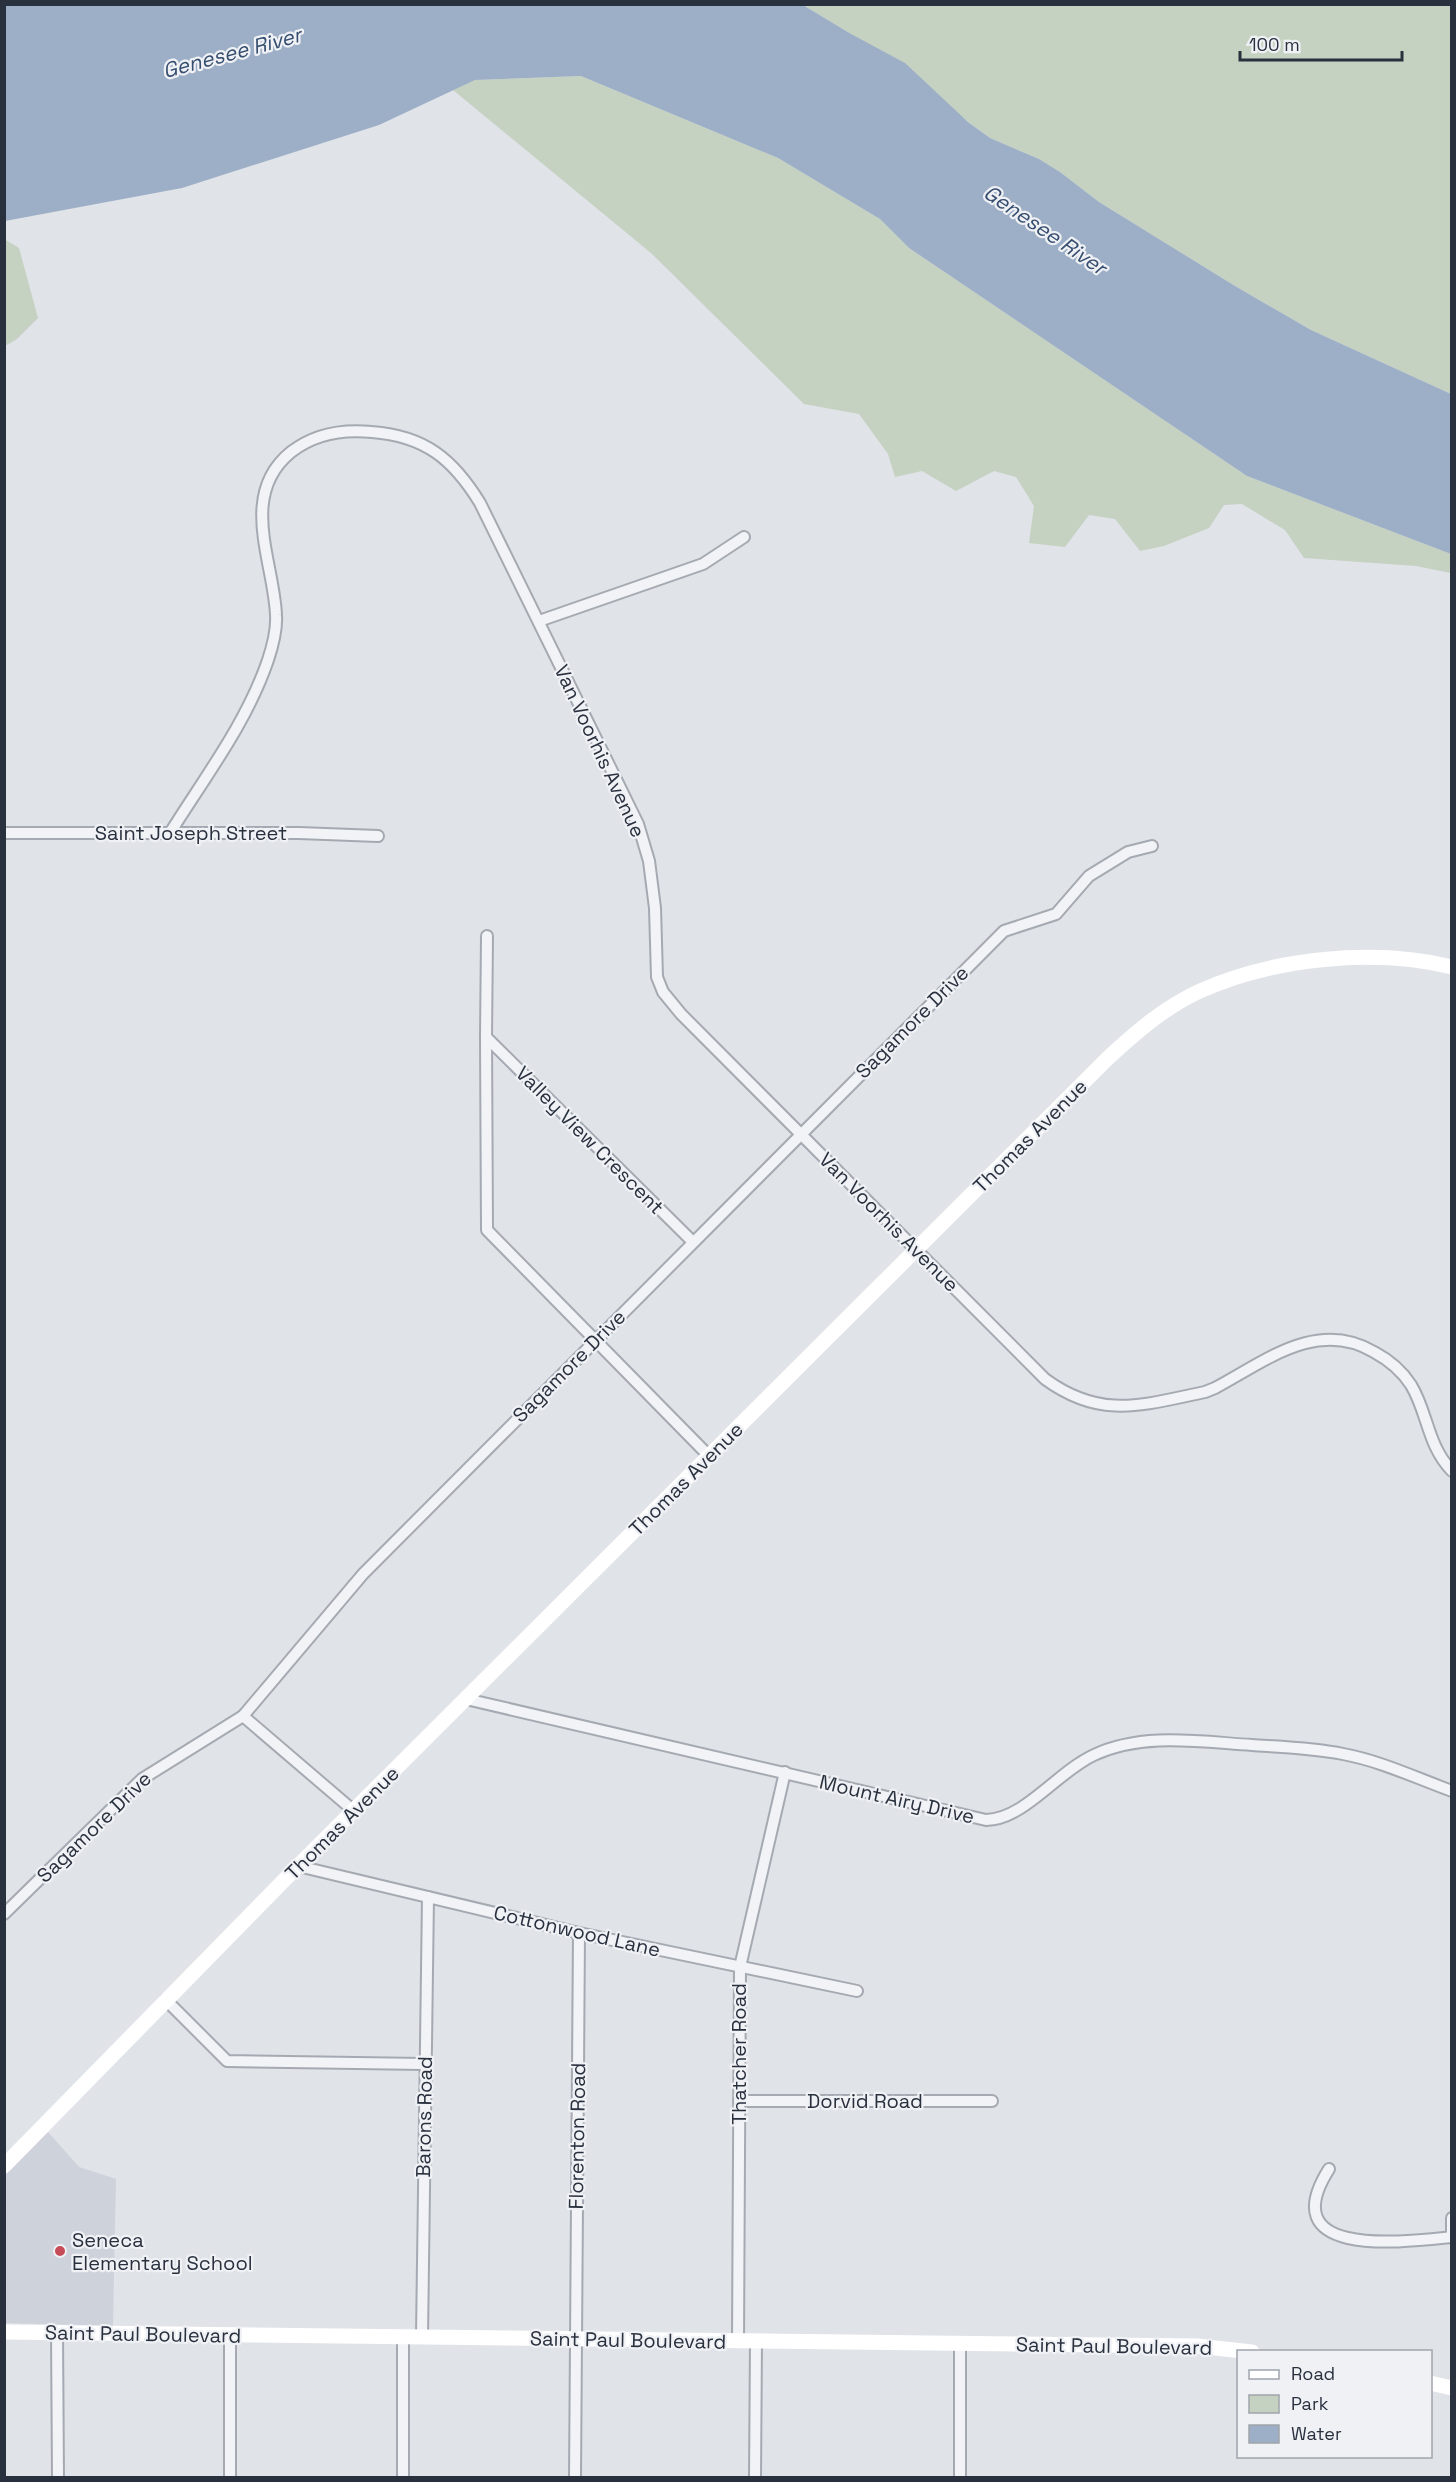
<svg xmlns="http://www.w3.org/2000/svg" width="1456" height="2482" viewBox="0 0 1456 2482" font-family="'Space Grotesk',sans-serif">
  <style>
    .built { fill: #ced2da }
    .green { fill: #c5d1c1 }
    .water { fill: #9dafc6 }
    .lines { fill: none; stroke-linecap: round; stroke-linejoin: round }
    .street-casing { stroke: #a5aab2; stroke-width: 14 }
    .street { stroke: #f2f3f6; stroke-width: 10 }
    .secondary { stroke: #fff; stroke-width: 15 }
    .poi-dot { fill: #c64c5a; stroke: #eff1f5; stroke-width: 2 }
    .labels { text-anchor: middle; stroke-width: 4.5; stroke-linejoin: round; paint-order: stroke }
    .street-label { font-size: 20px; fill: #29303e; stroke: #eff1f5 }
    .poi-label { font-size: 20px; fill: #29303e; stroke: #eff1f5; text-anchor: start }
    .water-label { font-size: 21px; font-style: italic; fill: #364e6f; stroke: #eff1f5 }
  </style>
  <rect width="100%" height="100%" fill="#e0e3e8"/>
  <polygon class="built" points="48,2132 79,2167 116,2179 113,2326 5,2323 5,2175"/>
  <g class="green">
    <polygon points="803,5 1451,5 1451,394 1311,330 1235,286 1099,202 1060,172 1039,159 990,138 851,34"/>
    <polygon points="581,76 778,158 880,219 909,248 1247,476 1451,554 1451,573 1416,566 1304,558 1285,530 1242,504 1224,505 1209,528 1164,546 1140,551 1115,519 1089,515 1065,547 1029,543 1034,506 1016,477 994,471 956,491 922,471 895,477 888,454 859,414 804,404 651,253 453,90 475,80"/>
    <polygon points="4,239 19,248 38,318 17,339 5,346"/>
  </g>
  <polygon class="water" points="5,4 803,5 851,34 905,63 968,122 990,138 1039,159 1060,172 1099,202 1235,286 1311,330 1451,394 1451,554 1247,476 909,248 880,219 778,158 581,76 475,80 379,125 182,188 5,221"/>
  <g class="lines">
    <g class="street-casing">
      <g id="street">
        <polyline points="539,621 703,564 744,537"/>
        <polyline points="4,833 299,833 378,836"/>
        <path d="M170,833C205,777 247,722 268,660C273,645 277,630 276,615C274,562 238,495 291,452C314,434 343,429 372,432C425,436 453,459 480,503L638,824L649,861L655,908L657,977L663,992L681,1014L1045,1379C1101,1420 1142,1405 1205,1392L1215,1388C1264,1362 1317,1318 1374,1352C1389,1360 1402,1371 1411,1385C1428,1413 1427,1445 1452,1471"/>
        <polyline points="487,936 486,1037 693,1242"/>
        <polyline points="486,1037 487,1230 709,1456"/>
        <path d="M466,1699L986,1820C1025,1819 1057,1772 1094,1755C1143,1732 1201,1742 1252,1745C1282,1747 1314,1748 1343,1754C1381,1761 1416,1778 1452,1791"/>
        <polyline points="243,1716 354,1811"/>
        <polyline points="298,1866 579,1933 857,1991"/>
        <polyline points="4,1914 142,1779 243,1716 363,1574 1004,931 1056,914 1089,876 1128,852 1152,846"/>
        <polyline points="166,2000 227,2061 424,2064"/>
        <polyline points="739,2101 992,2101"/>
        <path d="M1329,2169C1272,2259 1403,2242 1452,2237"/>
        <polyline points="1452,2218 1452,2234"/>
        <polyline points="57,2333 58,2478"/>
        <polyline points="230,2335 230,2478"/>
        <polyline points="403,2337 403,2478"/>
        <polyline points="422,2337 428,1897"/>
        <polyline points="738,2341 740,1967 785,1772"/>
        <polyline points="960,2343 960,2478"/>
        <polyline points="575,2478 579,1933"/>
        <polyline points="755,2478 756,2341"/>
      </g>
    </g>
    <use href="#street" class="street"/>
    <g class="secondary">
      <path d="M4,2166L298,1866L1108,1058C1136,1032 1165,1007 1200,991C1274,958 1373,948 1452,967"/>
      <polyline points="4,2332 1197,2346 1252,2352"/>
      <polyline points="1430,2383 1452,2388"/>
    </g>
  </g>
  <circle class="poi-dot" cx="60" cy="2251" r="6"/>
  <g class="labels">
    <g class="street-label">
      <text transform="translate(600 751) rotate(65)" y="7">Van Voorhis Avenue</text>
      <text x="191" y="840">Saint Joseph Street</text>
      <text transform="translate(912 1022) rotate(-45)" y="7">Sagamore Drive</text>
      <text transform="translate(1030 1136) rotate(-45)" y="7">Thomas Avenue</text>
      <text transform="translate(590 1140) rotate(45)" y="7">Valley View Crescent</text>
      <text transform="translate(889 1222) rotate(45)" y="7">Van Voorhis Avenue</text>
      <text transform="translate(569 1366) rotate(-45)" y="7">Sagamore Drive</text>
      <text transform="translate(686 1479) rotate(-45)" y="7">Thomas Avenue</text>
      <text transform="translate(897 1799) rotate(13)" y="7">Mount Airy Drive</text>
      <text transform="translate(342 1823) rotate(-45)" y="7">Thomas Avenue</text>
      <text transform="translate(94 1827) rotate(-44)" y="7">Sagamore Drive</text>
      <text transform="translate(577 1931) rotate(13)" y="7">Cottonwood Lane</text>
      <text transform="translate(739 2054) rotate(-90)" y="7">Thatcher Road</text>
      <text x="865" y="2108">Dorvid Road</text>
      <text transform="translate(424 2117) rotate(-89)" y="7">Barons Road</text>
      <text transform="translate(577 2136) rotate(-89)" y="7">Florenton Road</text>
      <text transform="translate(143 2334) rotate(1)" y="7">Saint Paul Boulevard</text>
      <text transform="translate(628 2340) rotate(1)" y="7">Saint Paul Boulevard</text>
      <text transform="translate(1114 2346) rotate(1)" y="7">Saint Paul Boulevard</text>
    </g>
    <g class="poi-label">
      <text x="72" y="2247">Seneca<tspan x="72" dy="23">Elementary School</tspan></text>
    </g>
    <g class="water-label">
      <text transform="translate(232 53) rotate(-15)" y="7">Genesee River</text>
      <text transform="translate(1045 230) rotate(34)" y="7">Genesee River</text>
    </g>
  </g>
  <rect width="1456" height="2482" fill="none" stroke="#29303e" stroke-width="12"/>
  <rect x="1237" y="2350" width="195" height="108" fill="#eff1f5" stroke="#a0a4ac" stroke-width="1.5"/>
  <rect x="1249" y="2370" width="30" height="9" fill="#ffffff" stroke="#a0a4ac" stroke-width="1.5"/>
  <text x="1291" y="2380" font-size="18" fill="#29303e">Road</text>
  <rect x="1249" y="2395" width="30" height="18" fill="#c5d1c1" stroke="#a0a4ac" stroke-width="1.5"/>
  <text x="1291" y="2410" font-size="18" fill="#29303e">Park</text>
  <rect x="1249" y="2425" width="30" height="18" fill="#9dafc6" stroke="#a0a4ac" stroke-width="1.5"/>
  <text x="1291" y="2440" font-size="18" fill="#29303e">Water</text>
  <path d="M1240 51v9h162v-9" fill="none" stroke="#29303e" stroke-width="3"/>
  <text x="1249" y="51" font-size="18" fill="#29303e" stroke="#eff1f5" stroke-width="4.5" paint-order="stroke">100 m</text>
</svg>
